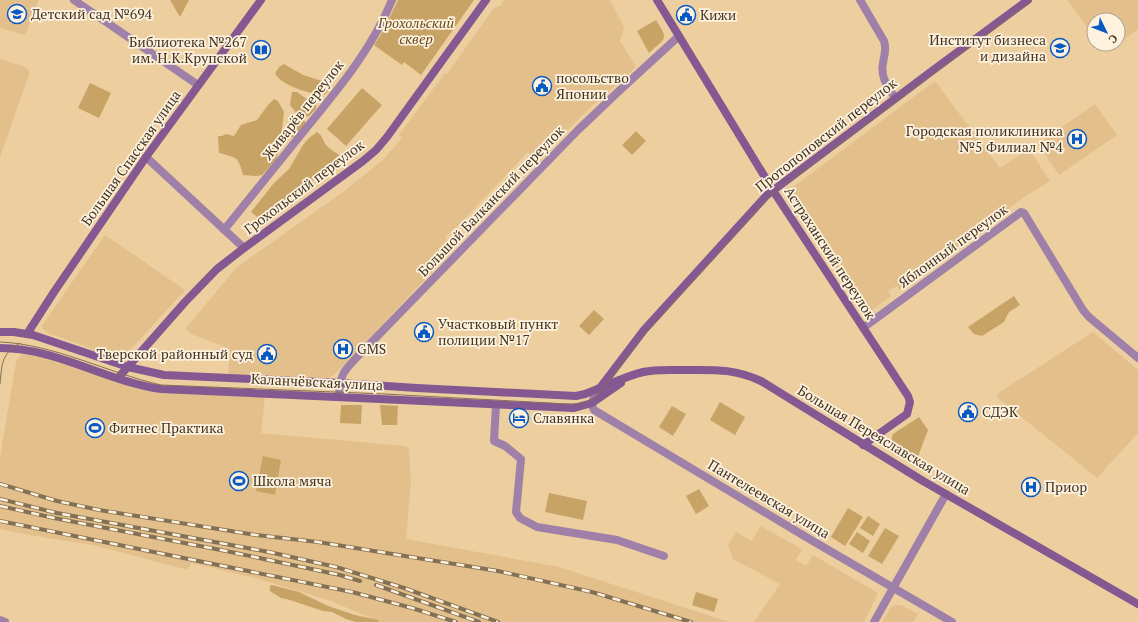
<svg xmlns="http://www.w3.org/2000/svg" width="1138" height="622" viewBox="0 0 1138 622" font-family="'PT Serif',serif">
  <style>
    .built { fill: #e3c08b }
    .green { fill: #c8a366 }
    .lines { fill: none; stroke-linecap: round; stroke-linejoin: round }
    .street { stroke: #9f80a8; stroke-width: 8 }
    .secondary { stroke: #845891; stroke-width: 8 }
    .tram { stroke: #847153; stroke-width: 1 }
    .rail-casing { stroke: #847153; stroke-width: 4 }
    .rail { stroke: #fef2df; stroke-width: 2.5; stroke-dasharray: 8; stroke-linecap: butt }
    .labels { text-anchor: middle; stroke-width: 3.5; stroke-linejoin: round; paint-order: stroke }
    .poi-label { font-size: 14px; fill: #413522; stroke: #fef2df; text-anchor: start }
    .park-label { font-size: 14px; font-style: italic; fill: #654a1c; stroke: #fef2df }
    .street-label { font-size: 14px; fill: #413522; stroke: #fef2df }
  </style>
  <rect width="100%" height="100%" fill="#ecce9f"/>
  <g class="built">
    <polygon points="0,0 39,0 25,35 0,28"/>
    <polygon points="504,0 610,0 624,27 620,41 636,67 593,105 537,160 528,152 458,226 457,226 445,237 453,250 334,375 328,378 228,375 230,349 191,334 185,329 237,267 343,192 383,160 402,138 399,135 445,73 447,74 494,8 500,6"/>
    <polygon points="1067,0 1138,0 1138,29 1118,44 1118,20 1094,20 1094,37"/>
    <polygon points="0,59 25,67 30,72 0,157"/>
    <polygon points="935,81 1000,168 1029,149 1050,181 1023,198 918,276 912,268 904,273 911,283 899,290 897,286 888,291 891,296 868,313 802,214 803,212 801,209 799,210 790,196 789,190"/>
    <polygon points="1095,104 1117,135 1059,175 1038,144"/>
    <polygon points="105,235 185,290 124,357 117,358 48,333 41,327"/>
    <polygon points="1093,332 1138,370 1138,433 1097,478 997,397 997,394"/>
    <polygon points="22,354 55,360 140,389 154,392 265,397 261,433 405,446 409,449 411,482 406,539 559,567 729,622 380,622 331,601 259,579 191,563 188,570 93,545 35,536 0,529 0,457 16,362 18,359"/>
    <polygon points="760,526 802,549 796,560 806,566 813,555 878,593 864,622 754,622 780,584 733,559 728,546 736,532 752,541"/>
    <polygon points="896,605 901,605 918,614 914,622 882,622 891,607"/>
  </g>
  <g class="green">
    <polygon points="170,0 189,0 180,17"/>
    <polygon points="398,0 474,0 421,75 404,62 402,65 374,45 383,31"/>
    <path d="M656,20C669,41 666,37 649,53L637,31Z"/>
    <path d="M284,64L303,75L328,83L330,87L326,94C314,96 279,85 275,73L280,66Z"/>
    <polygon points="90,83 111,93 99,118 78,108"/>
    <polygon points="362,88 382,105 346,146 327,129"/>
    <polygon points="292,92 297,92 308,100 316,103 316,109 309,116 305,117 297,114 290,105"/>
    <path d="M274,99L278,101L284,112L282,129L283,139L276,160L262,175L257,176L243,175C238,156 237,158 219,153L218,136H222L226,134L234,136L241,125L257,120L268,105Z"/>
    <polygon points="303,119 306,123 296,137 288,137 290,120"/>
    <polygon points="636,131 646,141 632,155 622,145"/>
    <path d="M317,132C322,135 323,140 326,145C331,151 340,153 343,160L337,167L314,179L295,198L285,206L270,214V212L262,221L251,212L274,183L289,169L303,145L309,138Z"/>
    <polygon points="1014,296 1020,305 1009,312 1004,322 982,336 974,334 968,327"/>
    <polygon points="594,310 604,319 589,335 579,326"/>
    <polygon points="720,402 745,417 735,435 710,420"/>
    <polygon points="341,405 362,405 361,424 340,423"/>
    <polygon points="380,405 398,406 397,425 382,425"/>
    <polygon points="672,406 686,414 673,436 659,427"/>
    <path d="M919,417L928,430L917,459L895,446C891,442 891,439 893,434Z"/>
    <polygon points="263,456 281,460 275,495 256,491"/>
    <polygon points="699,489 709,506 696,514 686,496"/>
    <polygon points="549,493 587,501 583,520 545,512"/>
    <polygon points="848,508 863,517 845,546 831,537"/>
    <polygon points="868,516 880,524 873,536 860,528"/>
    <polygon points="885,528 899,536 882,564 868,556"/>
    <polygon points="857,532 870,541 863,553 849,544"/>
    <polygon points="272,585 299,592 328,606 355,615 378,620 379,622 356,622 346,619 332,612 323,611 290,600 281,598 270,591 270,586"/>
    <polygon points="696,592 718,599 714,612 692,605"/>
  </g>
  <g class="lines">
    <g class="street">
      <polyline points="74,0 198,85"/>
      <path d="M860,0L884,41C887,50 884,55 883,63C880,77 888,87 895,98"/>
      <polyline points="146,157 244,248"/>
      <path d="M224,230C252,195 280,161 308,126C340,87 373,47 392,0"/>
      <polyline points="863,328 1021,212 1024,213 1083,310 1089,317 1138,358"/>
      <path d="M600,388C595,396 589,401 594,410L806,537L952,622"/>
      <path d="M339,396C340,373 344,371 359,355L578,130L619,91L679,36"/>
      <polyline points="496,405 494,441 505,446 521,459 516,512 520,518 537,527 617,540 664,556"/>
      <polyline points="0,620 5,622"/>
      <polyline points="874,622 946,494"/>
    </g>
    <g class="secondary">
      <polyline points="657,0 774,192 908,396 910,402 907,414 863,445"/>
      <path d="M0,332H14L33,335L128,367L164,375L340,383L417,388L576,396L585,394C604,387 623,377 643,372C656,369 669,370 683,370C713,370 733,368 761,381L923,481L1138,604"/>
      <polyline points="27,334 54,292 146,157 261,0"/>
      <path d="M0,348C57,348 105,381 161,389L574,408L592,403L621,383"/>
      <polyline points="118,378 185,302 217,269 244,248 363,161 376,150 387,137 486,0"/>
      <polyline points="600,388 644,330 767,195 932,71 1028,0"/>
    </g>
    <g class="tram">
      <path d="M0,342C54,344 108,373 161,385L384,394L568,404C581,404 589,403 598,394L636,344L769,196L1032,0"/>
      <path d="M0,384C2,364 1,354 20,343"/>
    </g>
    <g class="rail-casing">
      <g id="rail">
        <polyline points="0,484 57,501 99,510 256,535 318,542 498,571 592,592 691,622"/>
        <polyline points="0,499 57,513 269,552 336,567 404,588 498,622"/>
        <polyline points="0,506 54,518 226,551 340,575 360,581"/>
        <polyline points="0,521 352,592 412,608 456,622"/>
        <polyline points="376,585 479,622"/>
      </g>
    </g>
    <use href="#rail" class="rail"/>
  </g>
  <defs>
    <g id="school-ring" transform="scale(1)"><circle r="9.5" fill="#fef2df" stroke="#0759c3" stroke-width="1.5"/><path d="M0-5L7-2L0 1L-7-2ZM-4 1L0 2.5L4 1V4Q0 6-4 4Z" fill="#0759c3"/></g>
    <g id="civic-ring" transform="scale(1)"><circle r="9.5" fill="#fef2df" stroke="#0759c3" stroke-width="1.5"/><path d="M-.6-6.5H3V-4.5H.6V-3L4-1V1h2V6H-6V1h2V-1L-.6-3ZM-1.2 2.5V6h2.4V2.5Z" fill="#0759c3"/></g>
    <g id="university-ring" transform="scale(1)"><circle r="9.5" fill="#fef2df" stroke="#0759c3" stroke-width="1.5"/><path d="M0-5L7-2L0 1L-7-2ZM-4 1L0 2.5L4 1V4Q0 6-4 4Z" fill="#0759c3"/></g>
    <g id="library-ring" transform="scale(1)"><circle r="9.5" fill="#fef2df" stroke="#0759c3" stroke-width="1.5"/><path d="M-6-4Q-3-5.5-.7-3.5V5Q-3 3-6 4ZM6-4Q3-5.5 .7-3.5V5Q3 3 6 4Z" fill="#0759c3"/></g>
    <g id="hospital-ring" transform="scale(1)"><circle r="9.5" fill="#fef2df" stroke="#0759c3" stroke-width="1.5"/><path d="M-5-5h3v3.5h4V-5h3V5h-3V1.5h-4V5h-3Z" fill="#0759c3"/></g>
    <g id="hotel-ring" transform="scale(1)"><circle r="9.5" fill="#fef2df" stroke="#0759c3" stroke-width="1.5"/><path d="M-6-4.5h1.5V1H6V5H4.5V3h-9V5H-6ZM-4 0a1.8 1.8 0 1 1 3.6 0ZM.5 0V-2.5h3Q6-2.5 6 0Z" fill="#0759c3"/></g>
    <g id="stadium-ring" transform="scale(1)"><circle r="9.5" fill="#fef2df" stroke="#0759c3" stroke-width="1.5"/><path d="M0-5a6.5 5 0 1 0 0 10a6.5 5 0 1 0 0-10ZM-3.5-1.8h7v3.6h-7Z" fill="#0759c3"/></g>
  </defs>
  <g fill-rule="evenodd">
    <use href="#school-ring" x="17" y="14"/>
    <use href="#civic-ring" x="686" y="15"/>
    <use href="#university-ring" x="1060" y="48"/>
    <use href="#library-ring" x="261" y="50"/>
    <use href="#civic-ring" x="542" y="86"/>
    <use href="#hospital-ring" x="1077" y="139"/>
    <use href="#civic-ring" x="424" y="332"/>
    <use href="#hospital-ring" x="343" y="349"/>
    <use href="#civic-ring" x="267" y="354"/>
    <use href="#civic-ring" x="968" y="412"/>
    <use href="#hotel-ring" x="519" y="418"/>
    <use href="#stadium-ring" x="95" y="428"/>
    <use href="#stadium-ring" x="239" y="481"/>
    <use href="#hospital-ring" x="1031" y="487"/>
  </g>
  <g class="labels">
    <g class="poi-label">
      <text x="31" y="19">Детский сад №694</text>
      <text x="700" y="20">Кижи</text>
      <text x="1046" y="45" text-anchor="end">Институт бизнеса<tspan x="1046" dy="16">и дизайна</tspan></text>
      <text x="247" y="47" text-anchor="end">Библиотека №267<tspan x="247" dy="16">им. Н.К.Крупской</tspan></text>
      <text x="556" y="83">посольство<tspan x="556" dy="16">Японии</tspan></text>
      <text x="1063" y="136" text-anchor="end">Городская поликлиника<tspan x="1063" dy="16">№5 Филиал №4</tspan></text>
      <text x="438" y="329">Участковый пункт<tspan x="438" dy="16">полиции №17</tspan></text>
      <text x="357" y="354">GMS</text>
      <text x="253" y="359" text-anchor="end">Тверской районный суд</text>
      <text x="982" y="417">СДЭК</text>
      <text x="533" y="423">Славянка</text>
      <text x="109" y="433">Фитнес Практика</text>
      <text x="253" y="486">Школа мяча</text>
      <text x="1045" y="492">Приор</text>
    </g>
    <g class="park-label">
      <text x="416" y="28">Грохольский<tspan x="416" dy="16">сквер</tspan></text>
    </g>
    <g class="street-label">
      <text transform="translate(303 110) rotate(-52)" y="5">Живарёв переулок</text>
      <text transform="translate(826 135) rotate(-38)" y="5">Протопоповский переулок</text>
      <text transform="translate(131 158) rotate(-55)" y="5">Большая Спасская улица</text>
      <text transform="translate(304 187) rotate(-37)" y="5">Грохольский переулок</text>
      <text transform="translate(491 201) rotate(-46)" y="5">Большой Балканский переулок</text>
      <text transform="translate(953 246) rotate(-36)" y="5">Яблонный переулок</text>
      <text transform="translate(830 253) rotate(57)" y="5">Астраханский переулок</text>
      <text transform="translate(317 382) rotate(3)" y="5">Каланчёвская улица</text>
      <text transform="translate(884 440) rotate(31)" y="5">Большая Переяславская улица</text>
      <text transform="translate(769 499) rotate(31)" y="5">Пантелеевская улица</text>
    </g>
  </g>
  <g transform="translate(1106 32) rotate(133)"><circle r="19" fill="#fef2df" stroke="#b2a693"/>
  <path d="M0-3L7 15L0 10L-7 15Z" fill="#0759c3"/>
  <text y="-6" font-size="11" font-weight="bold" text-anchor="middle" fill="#413522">С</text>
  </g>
</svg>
